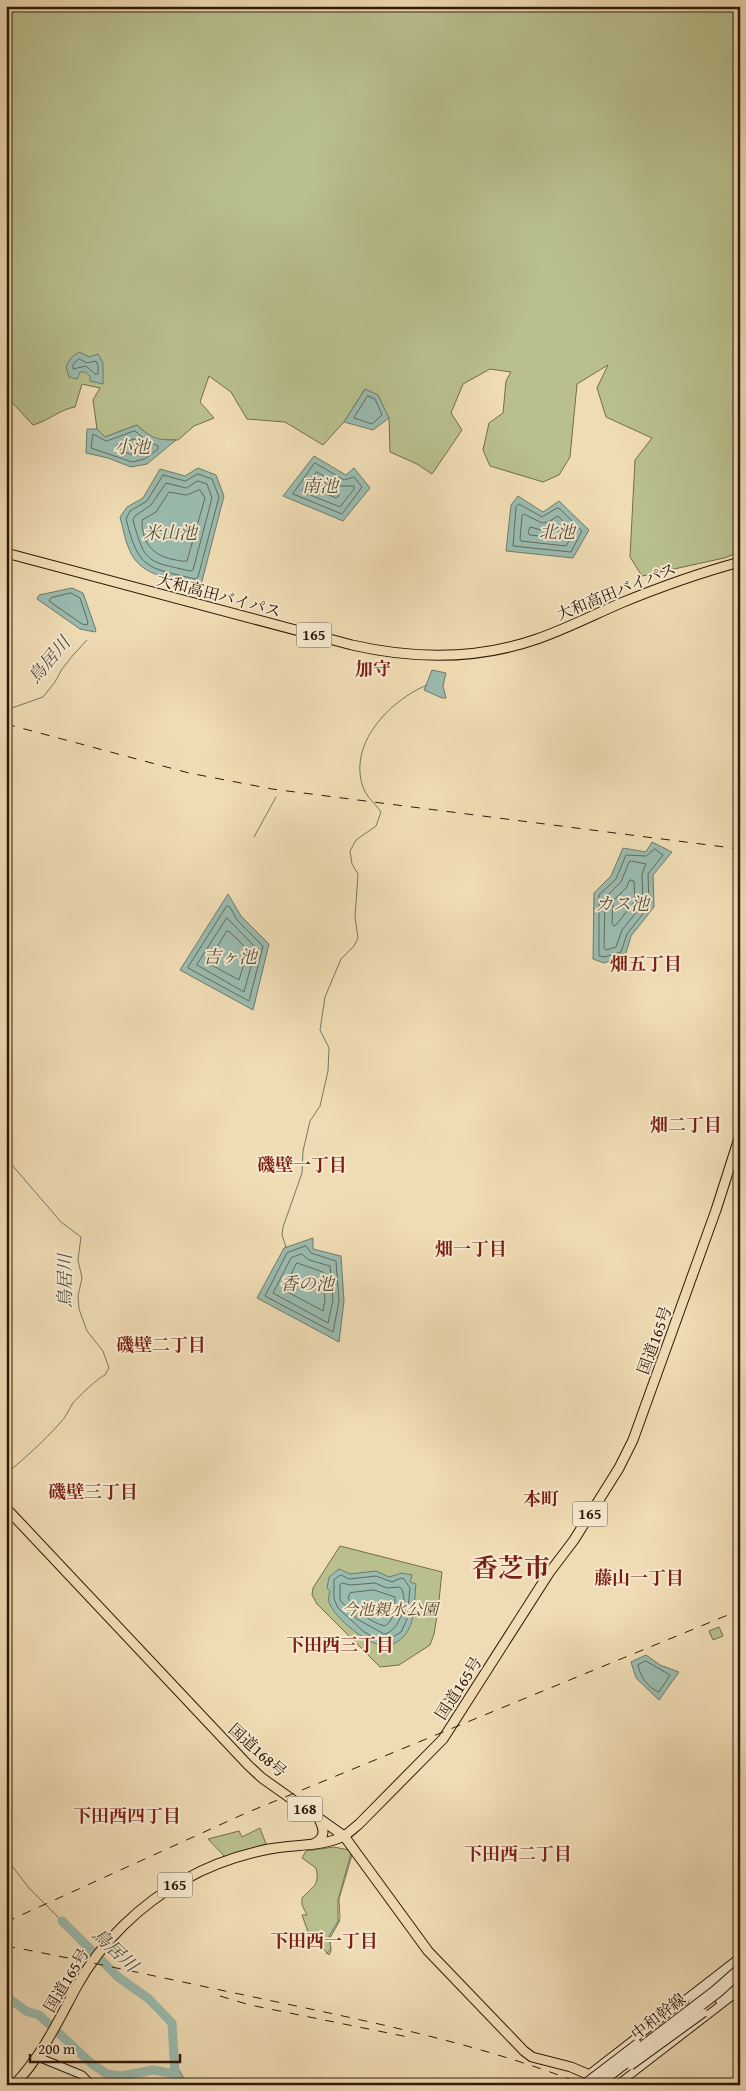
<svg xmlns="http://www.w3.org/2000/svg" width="746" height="2091" viewBox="0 0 746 2091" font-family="'Gentium Book Plus','Noto Serif JP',serif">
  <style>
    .green { fill: #b9c08e; stroke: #746c4a }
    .water { fill: #9abbaf; stroke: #6f7a6c }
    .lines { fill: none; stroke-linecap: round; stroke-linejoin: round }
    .shore { stroke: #646a5b; stroke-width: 1 }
    .stream { stroke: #6f7a6c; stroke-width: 1 }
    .river { stroke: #9abbaf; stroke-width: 9 }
    .secondary-casing { stroke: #2e1807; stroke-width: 9 }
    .highway-casing { stroke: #2e1807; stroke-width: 11 }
    .secondary { stroke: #f5e8ce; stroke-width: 7 }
    .highway { stroke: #f0dcb4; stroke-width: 9 }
    .rail { stroke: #2e1807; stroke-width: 1; stroke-dasharray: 9 9; stroke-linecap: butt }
    .secondary-bridge-casing { stroke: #2e1807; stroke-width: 9; stroke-linecap: butt }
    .secondary-bridge { stroke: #f5e8ce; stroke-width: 7 }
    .labels { text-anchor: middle; stroke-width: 4; stroke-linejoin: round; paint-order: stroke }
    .shield { fill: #f5e8ce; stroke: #6a5643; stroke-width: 1 }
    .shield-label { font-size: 15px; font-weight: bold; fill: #2e1807 }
    .street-label { font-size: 16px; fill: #2e1807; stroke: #f5e8ce }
    .park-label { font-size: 16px; font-style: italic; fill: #584a30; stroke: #f5e8ce }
    .water-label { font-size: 18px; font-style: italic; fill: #545142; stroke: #f5e8ce }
    .neighbourhood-label { font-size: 18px; font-weight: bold; fill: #7a1f14; stroke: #f5e8ce }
    .town-label { font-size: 26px; font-weight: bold; fill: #7a1f14; stroke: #f5e8ce }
  </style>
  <rect width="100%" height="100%" fill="#f0dcb4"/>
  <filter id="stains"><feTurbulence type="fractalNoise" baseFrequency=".004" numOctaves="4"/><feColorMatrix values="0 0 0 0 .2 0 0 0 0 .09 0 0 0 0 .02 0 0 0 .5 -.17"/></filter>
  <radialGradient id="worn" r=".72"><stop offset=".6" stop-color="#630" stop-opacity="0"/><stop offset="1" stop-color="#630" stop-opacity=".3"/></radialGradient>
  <g class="green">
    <path d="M6,6H740V552L724,558L642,576L630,557L635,460L652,438L606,417L597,388L608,365L577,384L570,457L559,475L543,482L490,466L483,450L489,423L503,413L506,381L511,372L490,369L463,384L451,413L462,430L432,474L417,464L390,452L389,418L365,389L344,422L323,445L285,422L247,419L231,392L209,376L200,402L214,418L194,426L178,440H160L150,437L137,425L105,437L97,429L93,400L100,388L82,384L75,407C61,409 48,421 33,425L6,396Z"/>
    <polygon points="340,1546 442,1572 438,1610 434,1634 430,1645 399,1665 380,1667 317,1604 312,1595 313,1588"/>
    <polygon points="719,1627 723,1636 713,1640 709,1631"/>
    <polygon points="260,1828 266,1844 225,1857 208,1839 239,1831 242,1837"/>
    <path d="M334,1847L349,1850L351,1854L338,1900V1920H340L330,1938L331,1951L329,1955L308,1932L302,1915H307L302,1905V1898C313,1886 320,1886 316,1868L302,1858L306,1851Z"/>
  </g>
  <g class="water">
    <polygon points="79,352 89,357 98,354 103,363 103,384 90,381 90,376 85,372 80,372 77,379 69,377 66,366 71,358"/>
    <polygon points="365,389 378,395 389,418 373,430 344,422"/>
    <path d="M137,425C151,438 156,440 176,440L147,464L131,467L108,458L86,453L87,429H97L105,437Z"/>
    <polygon points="314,456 346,475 354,468 370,488 343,521 283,496"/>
    <path d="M198,468L216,475L224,496L201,585C176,579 141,578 130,551C125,541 123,528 120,517L127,507L143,498L160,469L185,476Z"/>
    <polygon points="518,496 543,512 559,501 589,530 573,558 506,551 511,505"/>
    <polygon points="72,588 83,593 96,630 95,632 80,629 37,599 39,595"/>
    <polygon points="432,670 446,673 443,686 446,698 442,698 424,690"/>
    <polygon points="652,842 672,852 653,875 654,907 631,936 625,956 604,963 593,959 594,893 611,876 623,848 646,852"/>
    <polygon points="228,894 241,916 269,944 253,1010 180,970"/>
    <polygon points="313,1238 313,1249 341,1256 344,1301 339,1342 257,1298 284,1248"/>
    <path d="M339,1569L350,1574L376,1571L389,1577L402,1573L412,1575L410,1582L416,1584C414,1600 416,1623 404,1636C400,1641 391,1646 385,1646C368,1645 334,1618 329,1602C328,1598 329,1595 330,1591L327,1588L329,1577Z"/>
    <polygon points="646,1655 660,1665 679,1672 659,1700 636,1678 631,1662"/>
    <polygon points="172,2069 179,2070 188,2085 180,2085 170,2076"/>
  </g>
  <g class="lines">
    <g class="shore">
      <polygon points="79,359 87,363 96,361 98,365 98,374 95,374 86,366 73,369 73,365"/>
      <polygon points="368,396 375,399 382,415 372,424 354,418"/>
      <polygon points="135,431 147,441 158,446 158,449 145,459 132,462 91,448 93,434 106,441"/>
      <polygon points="135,439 145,448 142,453 132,455 116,448 117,445"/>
      <polygon points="315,463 344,480 354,477 362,487 342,514 293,494"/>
      <polygon points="317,472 341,486 354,486 354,489 340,507 303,492 303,489"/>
      <path d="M198,474L212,479L219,497L198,577L195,579C146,567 139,570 126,519L130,511L147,501L163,475L185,481Z"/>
      <path d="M198,481L207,484L212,498L193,570L190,571C147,561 145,564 133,520L135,516L151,505L166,483L186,488Z"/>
      <polygon points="317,482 320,482 338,493 339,496 336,498 315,489 314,487"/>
      <path d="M200,490L205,498L187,561C182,562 177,560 171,559C151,554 142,542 142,520L156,512L169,492L186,495Z"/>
      <polygon points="519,504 542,517 557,508 560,509 582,531 571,552 513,546 516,507"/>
      <polygon points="524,514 542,523 548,522 558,516 574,533 566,546 521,541 520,539 522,516"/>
      <polygon points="557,526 565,533 562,538 530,535 528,533 530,527 545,531"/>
      <polygon points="71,593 80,598 88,622 87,625 82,624 49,601 51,598"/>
      <polygon points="655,849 663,855 648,874 649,906 627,934 621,952 604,957 599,956 599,895 616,879 626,855 646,856"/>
      <polygon points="632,861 646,864 642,874 643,904 622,930 616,947 606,950 604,948 605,898 621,882 629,862"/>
      <polygon points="630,880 634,881 635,901 616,925 614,926 612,923 613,901 626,888"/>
      <polygon points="227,906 230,907 237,920 263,946 249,1001 188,968"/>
      <polygon points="227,918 256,948 244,992 197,965"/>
      <polygon points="227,931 230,932 248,950 239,980 208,963"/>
      <polygon points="306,1246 311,1253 336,1261 339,1301 333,1332 265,1296 287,1253"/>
      <polygon points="302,1254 309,1260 330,1266 333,1300 328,1323 273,1293 291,1258"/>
      <polygon points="297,1263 323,1272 325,1300 323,1311 284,1290"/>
      <polygon points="341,1575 349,1579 376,1576 392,1582 401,1578 404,1579 410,1588 407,1619 401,1632 386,1641 373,1637 363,1631 338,1608 334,1599 334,1580"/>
      <path d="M342,1583L350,1585L375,1583L387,1588L400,1587C410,1598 400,1632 384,1634L357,1619L340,1600V1585Z"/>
      <path d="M374,1590L395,1597C395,1608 395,1619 385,1626C371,1623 356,1610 348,1598L350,1593Z"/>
      <path d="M646,1661L670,1675L659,1692C648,1688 640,1676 638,1665Z"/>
    </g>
    <g class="stream">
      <polyline points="6,710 43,697 55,682 62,669 74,654 87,640"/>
      <polyline points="254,837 276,797"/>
      <path d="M6,1158L61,1222L81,1237L78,1260L82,1278L78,1296L79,1309L87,1331L103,1351L109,1368L105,1375C99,1377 78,1397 73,1403C69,1409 66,1417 60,1423C44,1441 25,1458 6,1474"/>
      <path d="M286,1247L282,1235L283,1227L302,1173L303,1151L310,1121L320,1106L328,1071L329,1048L320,1030L325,997L341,959L354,946L358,938L355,917L358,874L352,864L350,851L356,840L376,826L381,812C375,803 367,798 363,787C348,744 389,701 427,685"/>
      <polyline points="6,1858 29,1888 62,1921"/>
      <polyline points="326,1954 331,1949 329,1936 340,1918 339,1899 352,1855"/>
    </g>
    <g class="river">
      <polyline points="62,1921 118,1977 149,1999 172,2023 175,2074"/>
      <polyline points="6,1996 26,2011 39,2015 92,2064 107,2074 121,2076 153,2070 175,2074 183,2085"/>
    </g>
    <g class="secondary-casing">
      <g id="secondary">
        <polyline points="719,2000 740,1983"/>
        <polyline points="692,2003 738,1962"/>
        <polyline points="38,2057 82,2075 92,2085"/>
        <polyline points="589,2074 740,1957"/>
        <polyline points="617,2085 740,1990"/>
      </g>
    </g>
    <g class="highway-casing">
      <g id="highway">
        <path d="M6,553L352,645C413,659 477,660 537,639C566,629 593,615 621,603C660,587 699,573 740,562"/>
        <polyline points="6,1508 248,1765 262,1778 344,1836 428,1951 524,2051 532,2057 571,2067 613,2085"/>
        <path d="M315,1843C326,1837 324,1829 319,1819"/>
        <path d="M14,2085C42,2056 58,2021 77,1986C101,1942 141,1904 184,1880C210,1865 240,1855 269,1849C293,1844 323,1847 344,1836C349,1833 354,1828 359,1824L443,1739L549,1573L574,1540L619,1468L633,1440L716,1210L740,1135"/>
      </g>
    </g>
    <use href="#secondary" class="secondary"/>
    <use href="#highway" class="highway"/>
    <g class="rail">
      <polyline points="6,724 189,773 272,789 740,849"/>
      <polyline points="6,1922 246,1813 740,1610"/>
      <path d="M6,1946C92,1962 177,1981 263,1999C372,2022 481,2044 585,2085"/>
      <polyline points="220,1996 250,2005 408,2037"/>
    </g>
    <g class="secondary-bridge-casing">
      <g id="secondary-bridge">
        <polyline points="631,2066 704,2013"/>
        <polyline points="582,2085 637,2043"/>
        <polyline points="590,2085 714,1990 740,1967"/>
        <polyline points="599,2085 719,1993 740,1974"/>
      </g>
    </g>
    <use href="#secondary-bridge" class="secondary-bridge"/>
  </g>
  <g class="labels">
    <g class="shield">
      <rect x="296.5" y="622.5" width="35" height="25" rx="4"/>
      <rect x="572.5" y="1501.5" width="35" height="25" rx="4"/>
      <rect x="287.5" y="1796.5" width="35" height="25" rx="4"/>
      <rect x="157.5" y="1872.5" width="35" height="25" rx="4"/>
    </g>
    <g class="shield-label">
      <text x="314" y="640">165</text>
      <text x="590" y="1519">165</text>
      <text x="305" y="1814">168</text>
      <text x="175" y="1890">165</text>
    </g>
    <g class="street-label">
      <text transform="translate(616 591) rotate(-22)" y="6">大和高田バイパス</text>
      <text transform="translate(219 595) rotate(15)" y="6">大和高田バイパス</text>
      <text transform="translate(654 1340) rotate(-70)" y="6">国道165号</text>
      <text transform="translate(458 1688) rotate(-57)" y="6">国道165号</text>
      <text transform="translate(258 1750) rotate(42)" y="6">国道168号</text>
      <text transform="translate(66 1980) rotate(-59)" y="6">国道165号</text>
      <text transform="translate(658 2016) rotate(-38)" y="6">中和幹線</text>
    </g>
    <g class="park-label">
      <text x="390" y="1615">今池親水公園</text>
    </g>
    <g class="water-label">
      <text x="132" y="453">小池</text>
      <text x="320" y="492">南池</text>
      <text x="557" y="538">北池</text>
      <text x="170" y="539">米山池</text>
      <text transform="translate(49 660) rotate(-50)" y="6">鳥居川</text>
      <text x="622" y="910">カス池</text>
      <text x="230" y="963">吉ヶ池</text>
      <text transform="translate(65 1281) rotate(-90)" y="6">鳥居川</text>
      <text x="307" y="1290">香の池</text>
      <text transform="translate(115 1950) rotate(43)" y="6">鳥居川</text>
    </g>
    <g class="neighbourhood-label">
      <text x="373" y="675">加守</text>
      <text x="646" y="970">畑五丁目</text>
      <text x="686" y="1131">畑二丁目</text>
      <text x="302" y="1171">磯壁一丁目</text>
      <text x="471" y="1255">畑一丁目</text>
      <text x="161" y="1351">磯壁二丁目</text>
      <text x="93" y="1498">磯壁三丁目</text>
      <text x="541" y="1505">本町</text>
      <text x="639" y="1584">藤山一丁目</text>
      <text x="340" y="1651">下田西三丁目</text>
      <text x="127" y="1822">下田西四丁目</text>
      <text x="518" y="1860">下田西二丁目</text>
      <text x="324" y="1947">下田西一丁目</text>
    </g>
    <g class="town-label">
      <text x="511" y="1577">香芝市</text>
    </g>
  </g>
  <rect width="746" height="2091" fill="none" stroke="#f0dcb4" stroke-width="25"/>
  <rect x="8" y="8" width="731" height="2076" fill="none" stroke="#2e1807" stroke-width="2.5"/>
  <rect x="12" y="12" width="721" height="2066" fill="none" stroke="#2e1807"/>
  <path d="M30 2054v8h150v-8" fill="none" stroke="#2e1807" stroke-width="2.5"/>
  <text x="38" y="2054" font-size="15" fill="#2e1807" stroke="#f5e8ce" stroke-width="4" paint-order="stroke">200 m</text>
  <rect width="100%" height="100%" filter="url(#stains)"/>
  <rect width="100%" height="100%" fill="url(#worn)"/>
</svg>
